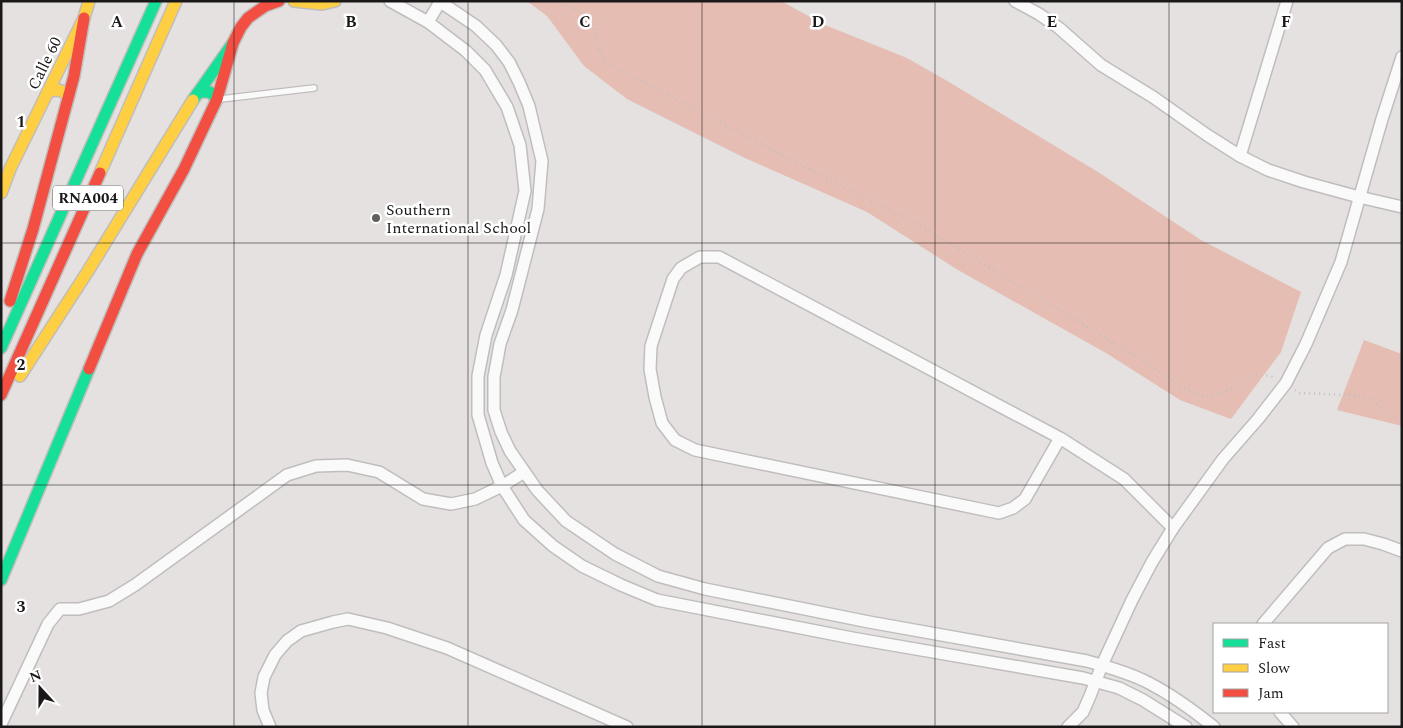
<svg xmlns="http://www.w3.org/2000/svg" width="1403" height="728" viewBox="0 0 1403 728" font-family="Spectral,serif">
  <style>
    .green { fill: #e5bdb3 }
    .lines { fill: none; stroke-linecap: round; stroke-linejoin: round }
    .lane-casing { stroke: #c0bebd; stroke-width: 8 }
    .street-casing { stroke: #c0bebd; stroke-width: 14 }
    .fast-casing { stroke: #c0bebd; stroke-width: 14 }
    .slow-casing { stroke: #c0bebd; stroke-width: 14 }
    .jam-casing { stroke: #c0bebd; stroke-width: 14 }
    .path { stroke: #c1c1c0; stroke-width: 2.5; stroke-dasharray: 1 4; stroke-linecap: butt }
    .lane { stroke: #fbfafa; stroke-width: 5.5 }
    .street { stroke: #fbfafa; stroke-width: 11 }
    .fast { stroke: #16e098; stroke-width: 11 }
    .slow { stroke: #ffcf43; stroke-width: 11 }
    .jam { stroke: #f24e42; stroke-width: 11 }
    .grid { fill: none; stroke: #1a1818; stroke-width: 1; stroke-opacity: 0.55 }
    .poi-dot { fill: #615e5e; stroke: #fff; stroke-width: 2 }
    .labels { text-anchor: middle; stroke-width: 5; stroke-linejoin: round; paint-order: stroke }
    .shield { fill: #fff; stroke: #5f5d5d; stroke-width: 1 }
    .shield-label { font-size: 15px; font-weight: bold; fill: #1a1818 }
    .street-label { font-size: 16px; fill: #1a1818; stroke: #fff }
    .poi-label { font-size: 16px; fill: #1a1818; stroke: #fff; text-anchor: start }
    .grid-label { font-size: 16px; text-anchor: middle; font-weight: bold; fill: #1a1818; stroke: #fff; stroke-width: 5; stroke-linejoin: round; paint-order: stroke }
  </style>
  <rect width="100%" height="100%" fill="#e4e1e0"/>
  <g class="green">
    <polygon points="527,1 781,1 825,25 907,58 949,82 1098,172 1201,240 1301,292 1281,352 1231,419 1180,400 1106,353 958,270 867,212 745,158 627,99 584,66 547,16"/>
    <polygon points="1364,340 1402,354 1402,426 1337,410"/>
  </g>
  <g class="lines">
    <g class="lane-casing">
      <polyline id="lane" points="221,99 314,88"/>
    </g>
    <g class="street-casing">
      <g id="street">
        <polyline points="390,1 428,22 466,51 485,70 507,107 520,145 525,191 506,275 486,335 478,376 478,415 492,463 502,486 524,520 553,546 582,566 621,585 657,600 852,638 1083,678 1119,688 1143,700 1186,727"/>
        <path d="M439,1L476,26L496,45L509,62L519,82L529,106L542,161L538,209L512,310L500,344L494,377V410L501,432L510,451L537,490L566,521L615,554L658,576L705,589L869,622L1087,661C1108,667 1130,673 1149,683C1172,695 1194,711 1214,727"/>
        <polyline points="1015,1 1039,14 1059,28 1101,65 1153,97 1207,135 1240,156 1268,170 1304,182 1359,197 1402,207"/>
        <polyline points="428,22 440,2"/>
        <polyline points="1240,156 1287,1"/>
        <polyline points="1060,438 1025,499 1013,508 999,513 695,450 675,440 662,423 655,397 650,369 651,346 673,279 681,268 700,257 719,257 1060,438 1124,479 1173,528"/>
        <polyline points="1263,624 1328,548 1345,539 1364,539 1383,544 1402,551"/>
        <polyline points="1280,712 1293,727"/>
        <polyline points="1,724 48,624 60,609 79,609 109,601 135,585 287,475 316,466 347,465 379,472 423,499 451,504 475,499 502,486 524,472"/>
        <polyline points="270,727 263,710 261,693 264,677 275,655 287,641 301,631 333,622 348,619 387,628 447,648 627,727"/>
        <polyline points="1068,727 1083,712 1090,696 1102,665 1132,600 1152,562 1173,528 1223,459 1258,419 1286,383 1306,344 1341,262 1382,119 1402,57"/>
      </g>
    </g>
    <g class="fast-casing">
      <g id="fast">
        <polyline points="197,94 201,92 210,92 217,99"/>
        <polyline points="193,100 233,43"/>
        <polyline points="1,348 156,1"/>
        <polyline points="1,580 89,369"/>
      </g>
    </g>
    <g class="slow-casing">
      <g id="slow">
        <polyline points="294,1 322,4 335,1"/>
        <polyline points="48,91 59,90 69,95"/>
        <polyline points="100,173 176,1"/>
        <polyline points="1,193 10,169 84,18 89,1"/>
        <polyline points="20,376 88,271 193,100"/>
      </g>
    </g>
    <g class="jam-casing">
      <g id="jam">
        <polyline points="10,301 33,229 74,76 84,18"/>
        <polyline points="89,369 137,254 184,169 217,99 233,43 241,27 248,18 265,6 279,1"/>
        <polyline points="1,395 100,173"/>
      </g>
    </g>
    <g class="path">
      <polyline points="556,1 583,13 594,23 599,49 605,61 620,70 853,192 916,223 1152,366 1179,386 1206,397 1229,390 1255,374 1270,376 1276,378"/>
      <path d="M1295,390L1300,393L1351,395L1372,398C1381,409 1388,416 1402,420"/>
    </g>
    <use href="#lane" class="lane"/>
    <use href="#street" class="street"/>
    <use href="#fast" class="fast"/>
    <use href="#slow" class="slow"/>
    <use href="#jam" class="jam"/>
  </g>
  <path class="grid" d="M234,1V727M468,1V727M702,1V727M935,1V727M1169,1V727M1,243H1402M1,485H1402"/>
  <circle class="poi-dot" cx="376" cy="218" r="5"/>
  <g class="labels">
    <rect class="shield" x="53" y="185.5" width="70" height="25" rx="4"/>
    <g class="shield-label">
      <text x="88" y="203">RNA004</text>
    </g>
    <g class="street-label">
      <text transform="translate(44 63) rotate(-64)" y="6">Calle 60</text>
    </g>
    <g class="poi-label">
      <text x="386" y="215">Southern<tspan x="386" dy="18">International School</tspan></text>
    </g>
  </g>
  <g class="grid-label">
    <text x="117" y="27">A</text>
    <text x="351" y="27">B</text>
    <text x="585" y="27">C</text>
    <text x="818" y="27">D</text>
    <text x="1052" y="27">E</text>
    <text x="1286" y="27">F</text>
    <text x="21" y="127">1</text>
    <text x="21" y="370">2</text>
    <text x="21" y="612">3</text>
  </g>
  <rect width="1403" height="728" fill="none" stroke="#1a1818" stroke-width="5"/>
  <rect x="1213" y="623" width="175" height="90" fill="#ffffff" stroke="#a3a3a3"/>
  <rect x="1223" y="639" width="25" height="8" fill="#16e098" stroke="#a3a3a3"/>
  <text x="1258" y="648" font-size="15" fill="#1a1818">Fast</text>
  <rect x="1223" y="664" width="25" height="8" fill="#ffcf43" stroke="#a3a3a3"/>
  <text x="1258" y="673" font-size="15" fill="#1a1818">Slow</text>
  <rect x="1223" y="689" width="25" height="8" fill="#f24e42" stroke="#a3a3a3"/>
  <text x="1258" y="698" font-size="15" fill="#1a1818">Jam</text>
  <g transform="translate(40 688) rotate(339)" stroke="#ffffff" stroke-width="4" paint-order="stroke">
  <path d="M0-4L9 19L0 12L-9 19Z" fill="#1a1818"/>
  <text y="-8" font-size="14" font-weight="bold" text-anchor="middle" fill="#1a1818">N</text>
  </g>
</svg>
